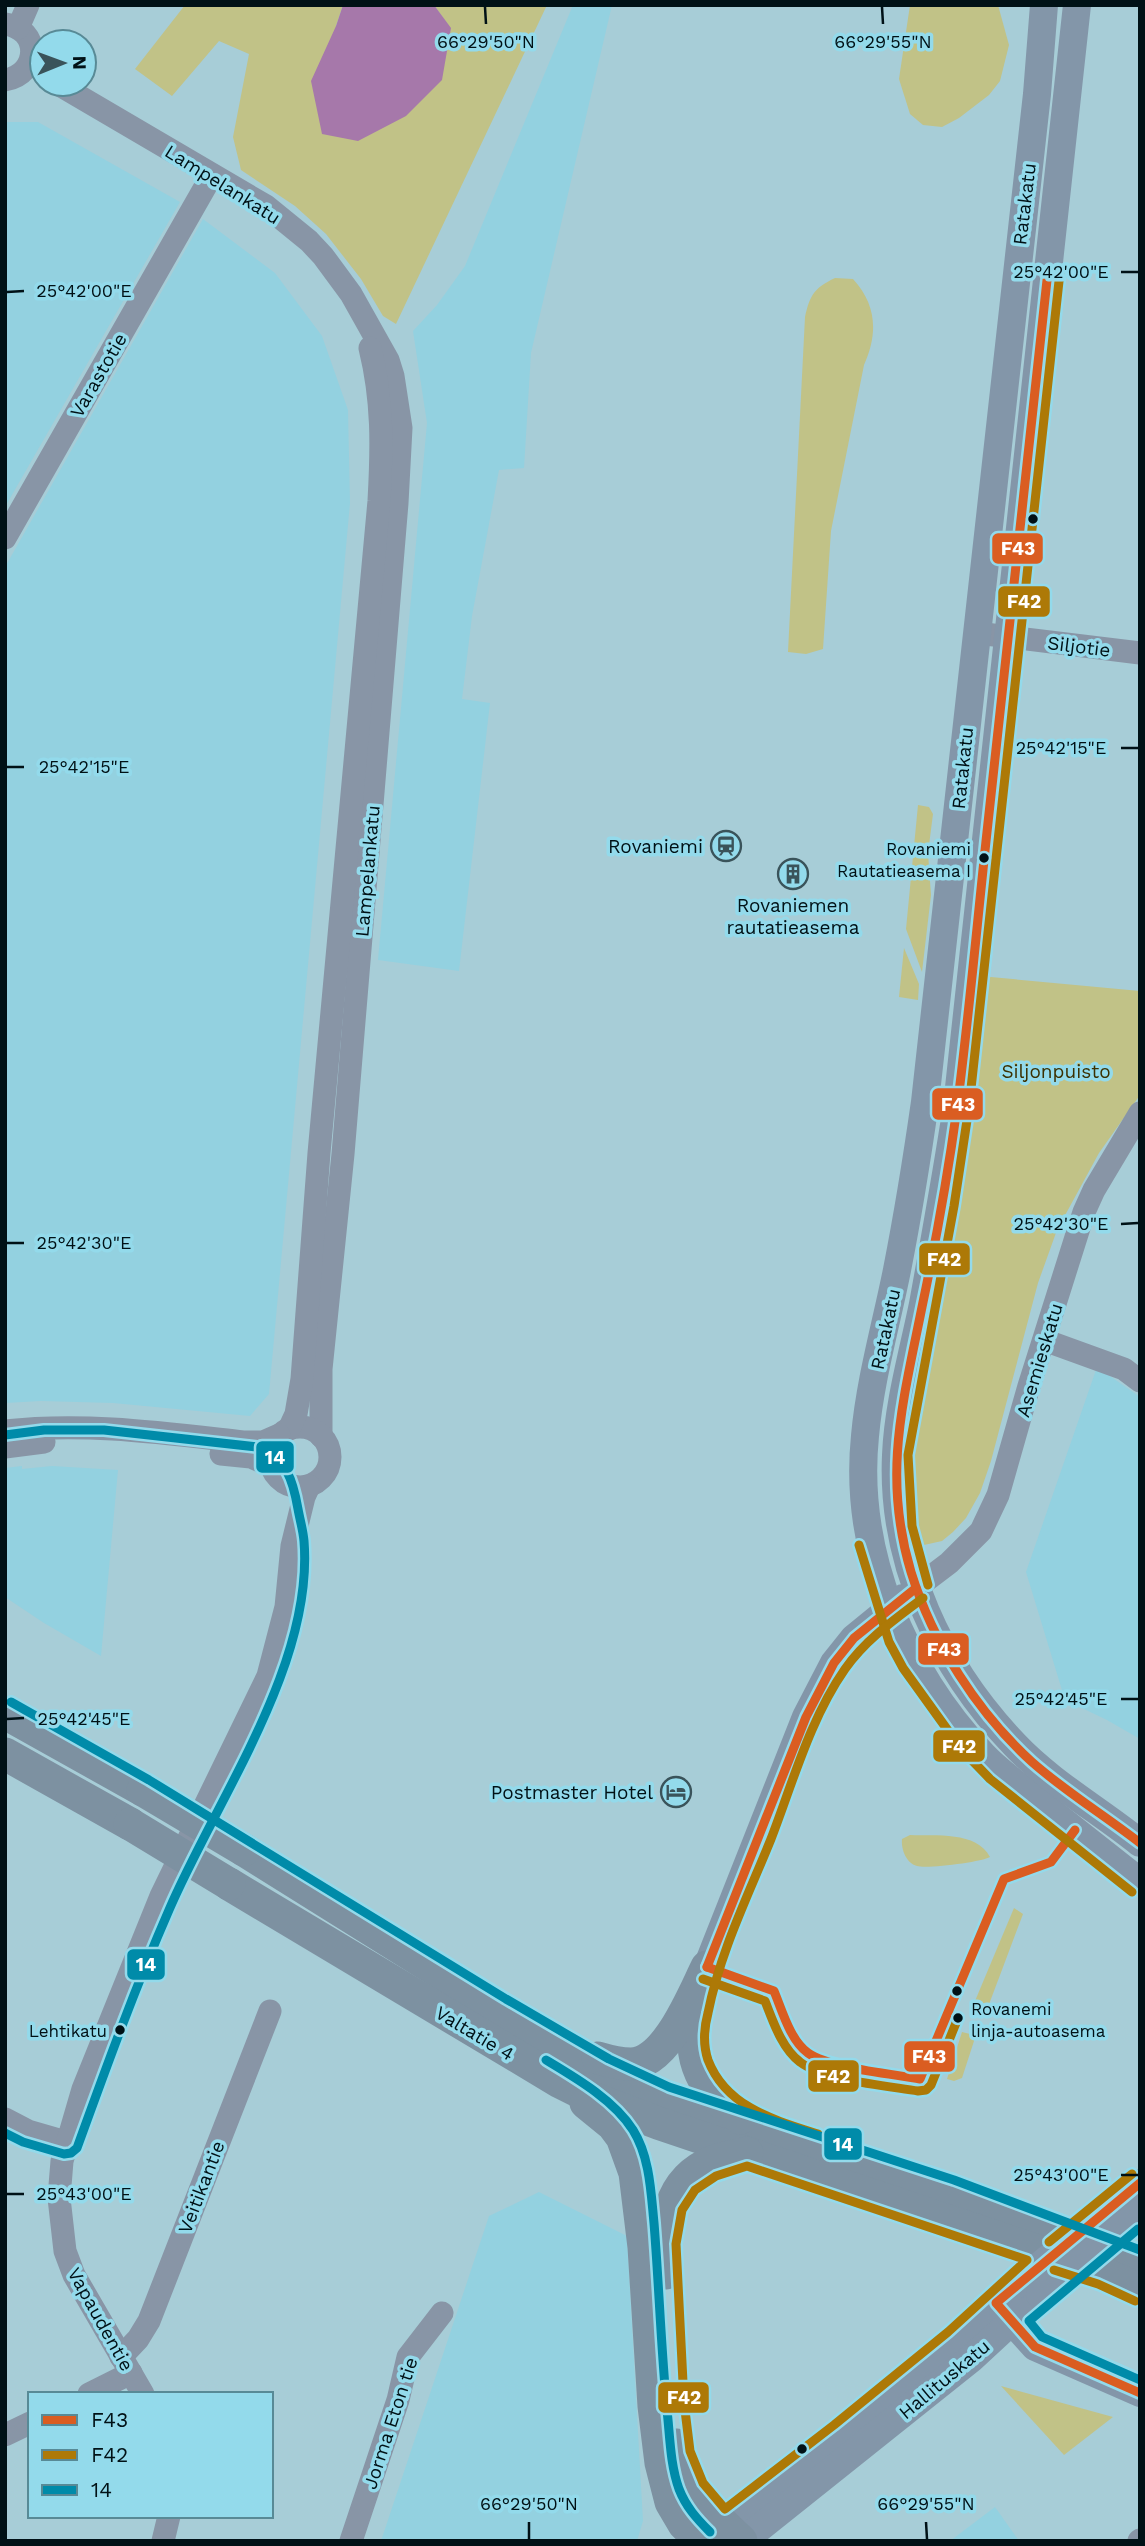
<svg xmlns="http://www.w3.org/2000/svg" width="1145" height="2546" viewBox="0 0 1145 2546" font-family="'Work Sans',sans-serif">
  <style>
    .built { fill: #93d1e0 }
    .green { fill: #c1c287 }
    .water { fill: #a678aa }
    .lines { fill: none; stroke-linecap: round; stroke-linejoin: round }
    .minor { stroke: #8895a6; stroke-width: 23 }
    .major { stroke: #8396a9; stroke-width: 28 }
    .highway { stroke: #7d91a1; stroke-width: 33 }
    .major-bridge { stroke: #8396a9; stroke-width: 28 }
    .highway-bridge { stroke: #7d91a1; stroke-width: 33 }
    .bus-1-casing { stroke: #93daeb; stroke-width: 14 }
    .bus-2-casing { stroke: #93daeb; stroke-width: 14 }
    .bus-3-casing { stroke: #93daeb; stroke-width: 14 }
    .bus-1 { stroke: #da5d21; stroke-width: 9 }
    .bus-2 { stroke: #ad7907; stroke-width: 9 }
    .bus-3 { stroke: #008ba9; stroke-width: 9 }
    .ticks { fill: none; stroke: #001116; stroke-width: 2.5 }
    .bus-dot { fill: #001116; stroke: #93daeb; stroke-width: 2.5 }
    .labels { text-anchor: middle; stroke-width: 7; stroke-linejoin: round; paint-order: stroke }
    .bus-label { font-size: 17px; fill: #001116; stroke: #93daeb; text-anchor: end }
    .street-label { font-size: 19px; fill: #001116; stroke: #93daeb }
    .poi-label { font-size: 19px; fill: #001116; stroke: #93daeb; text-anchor: end }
    .park-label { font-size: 19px; fill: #3c3000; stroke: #93daeb }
    .ticks-label { font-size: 18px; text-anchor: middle; fill: #001116; stroke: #93daeb; stroke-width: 7; stroke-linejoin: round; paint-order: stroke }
    .line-badge { stroke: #93daeb; stroke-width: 2.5 }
    .badge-label { font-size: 19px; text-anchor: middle; font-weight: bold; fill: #fff }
  </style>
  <rect width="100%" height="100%" fill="#a7cdd7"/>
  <g class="built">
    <polygon points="573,5 612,5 531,353 524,468 499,470 472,616 462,699 490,703 459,971 378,960 427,423 413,331 437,305 465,266"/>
    <polygon points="5,122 38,122 180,202 5,507"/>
    <polygon points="203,219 275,273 322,336 348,410 350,503 269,1394 250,1416 113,1403 41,1401 5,1403 5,567"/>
    <polygon points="1097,1367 1140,1397 1140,1739 1107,1720 1065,1700 1026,1572"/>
    <polygon points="22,1466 22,1469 52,1466 118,1470 101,1656 44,1623 5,1597 5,1468"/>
    <polygon points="539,2192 627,2236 643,2521 637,2541 381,2541 489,2216"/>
    <polygon points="995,2507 1019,2541 950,2541"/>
  </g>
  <g class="green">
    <polygon points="185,5 343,5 336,26 451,29 434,5 547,5 396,324 383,316 361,279 326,234 295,206 241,170 233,137 249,54 219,41 172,96 135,69"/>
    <polygon points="910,5 998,5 1009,45 1000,81 989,95 959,118 942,127 923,125 910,114 899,79"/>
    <path d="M835,278L853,279C877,305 878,334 864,365L831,531L823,649L806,654L788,652L805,317C810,295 814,288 835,278Z"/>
    <polygon points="918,805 929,807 933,814 928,853 931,895 922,972 906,929"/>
    <polygon points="904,948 919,984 918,1000 899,997"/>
    <path d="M980,976L1140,991V1095L1099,1153L1057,1230L1038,1283L991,1461L980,1493L966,1518L953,1532L942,1541L924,1545C904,1503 907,1465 912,1420Z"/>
    <path d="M910,1835C935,1836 977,1831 990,1857C982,1862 927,1869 917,1866C906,1863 901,1849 902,1839Z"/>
    <polygon points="1014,1908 1023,1914 988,2007 976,2003 975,2001"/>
    <polygon points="962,2032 974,2035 975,2038 962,2078 954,2081 947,2079"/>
    <polygon points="1001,2386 1113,2417 1064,2455"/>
  </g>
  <polygon class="water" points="343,5 434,5 451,28 442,80 406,116 358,141 322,134 311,81 336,26"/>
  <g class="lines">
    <g class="minor">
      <path d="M5,24C41,29 40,74 5,80"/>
      <polyline points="18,28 28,5"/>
      <polyline points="58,84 266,206 309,241 323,256 351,294 388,360 393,376 401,428 397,503 343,1154 321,1369 321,1436"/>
      <polyline points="5,538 212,175"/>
      <polyline points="977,633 1140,653"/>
      <polyline points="1044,1340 1124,1369 1140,1381"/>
      <circle cx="300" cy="1457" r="30"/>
      <path d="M289,1429L296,1414L302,1379L319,1153L379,501C382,447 383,401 370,348"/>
      <path d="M5,1431C85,1422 163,1433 243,1442H263L279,1435"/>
      <polyline points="5,1447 44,1442"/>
      <polyline points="221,1454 251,1457 271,1466"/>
      <polyline points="916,1588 949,1563 981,1531 998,1495 1029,1386 1084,1212 1094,1190 1140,1113"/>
      <polyline points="5,2119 28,2131 66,2142"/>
      <polyline points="121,2357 138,2339 149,2321 270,2011"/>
      <polyline points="89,2394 131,2373"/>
      <polyline points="143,2394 74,2275 65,2251 59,2198 62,2161 83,2089 161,1896 268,1676 286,1607 292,1546 304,1497 309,1486"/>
      <polyline points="5,2435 30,2423"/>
      <polyline points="163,2541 169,2516"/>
      <polyline points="351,2541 398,2400 408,2357 442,2313"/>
      <polyline points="1139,2541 1140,2540"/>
    </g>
    <g class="major">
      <path d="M1044,5L1037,94L925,1102C917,1158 908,1214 897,1270C886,1325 870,1380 865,1436C853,1553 904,1671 983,1755C1000,1773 1021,1787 1040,1803C1073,1829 1107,1856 1140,1882"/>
      <path d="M1077,5L957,1106C947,1172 935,1238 923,1304C913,1353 898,1405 896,1455C891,1563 941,1668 1015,1745C1051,1783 1099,1810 1140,1843"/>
      <polyline points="707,1967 806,1717 834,1663 854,1638 903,1598"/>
      <polyline points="1000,2308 1035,2347 1140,2393"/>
      <path d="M724,2525C824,2448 922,2372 1015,2286"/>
      <polyline points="743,2541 972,2358 1040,2295"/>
    </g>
    <g class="highway">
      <polyline points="5,1713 143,1790"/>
      <polyline points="5,1754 130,1824"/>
      <polyline points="244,1850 500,2010 603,2070 665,2098 950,2192 1140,2263"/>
      <polyline points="229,1884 560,2082 592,2098 658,2123 1103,2273 1140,2290"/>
      <path d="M699,2000C685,2051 697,2087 740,2118"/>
      <path d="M598,2058C608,2061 620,2064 631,2064C667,2063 693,1995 707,1967"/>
      <polyline points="586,2103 613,2125 622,2137 635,2173 644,2247 654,2406 661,2463 671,2502 684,2524 701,2541"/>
      <path d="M666,2273C664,2228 665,2180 715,2161C725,2157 736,2156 747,2153"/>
      <path d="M677,2445C682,2488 711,2513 741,2541"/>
    </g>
    <g class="major-bridge">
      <polyline points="1015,2286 1140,2183"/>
      <polyline points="1040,2295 1140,2212"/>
    </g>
    <g class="highway-bridge">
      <polyline points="143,1790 244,1850"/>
      <polyline points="130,1824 229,1884"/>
    </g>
    <g class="bus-1-casing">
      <g id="bus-1">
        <path d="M1048,271C1028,458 1007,645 987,832C977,924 969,1016 957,1108C948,1174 936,1241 922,1307C903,1402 882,1475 911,1572C933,1643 977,1712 1032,1762C1066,1792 1104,1815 1140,1843"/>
        <path d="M707,1967L774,1991C782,2010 790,2040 808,2053C829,2068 893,2074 920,2079L1004,1879L1051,1862L1075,1830"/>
        <polyline points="707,1967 806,1717 834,1663 854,1638 916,1588"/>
        <polyline points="1140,2183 996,2303 1035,2347 1140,2393"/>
      </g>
    </g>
    <g class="bus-2-casing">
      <g id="bus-2">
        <polyline points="859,1545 889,1642 903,1668 962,1750 990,1779 1132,1892"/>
        <polyline points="928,1585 912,1526 908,1455 954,1206 969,1107 1060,272"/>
        <path d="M703,1979L765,2001C773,2021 782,2049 800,2062C823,2080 888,2086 918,2091L926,2090L931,2085L958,2018"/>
        <path d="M818,2134C774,2120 726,2107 708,2060C703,2045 704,2028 708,2013C720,1952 748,1896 771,1839C793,1782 810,1719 845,1669C865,1640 895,1619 923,1598"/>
        <polygon points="747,2166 1027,2260 948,2332 834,2425 725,2509 703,2483 690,2451 684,2402 676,2244 682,2210 695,2190 716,2176"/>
        <polyline points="1049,2242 1132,2174"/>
        <polyline points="1054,2270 1098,2284 1135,2301"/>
      </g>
    </g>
    <g class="bus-3-casing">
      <g id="bus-3">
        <path d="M5,1435L44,1430H104L257,1447C287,1459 293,1480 298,1509C300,1520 303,1530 304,1541C314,1665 216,1800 169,1910C135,1988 106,2068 77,2148L71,2153L64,2154L23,2142L5,2133"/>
        <polyline points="11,1702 149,1780 506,1999 609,2059 669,2087 954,2180 1140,2250"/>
        <path d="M546,2060C576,2078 614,2100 633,2130C650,2157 651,2193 654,2223C659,2285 661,2348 667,2410C670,2436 670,2464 679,2489C686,2507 697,2519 710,2532"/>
        <polyline points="1138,2229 1029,2321 1042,2337 1140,2380"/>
      </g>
    </g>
    <use href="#bus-1" class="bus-1"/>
    <use href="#bus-2" class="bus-2"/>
    <use href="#bus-3" class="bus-3"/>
  </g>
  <path class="ticks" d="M485,7L486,24M882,7L883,24M1121,272H1138M7,292L24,291M1121,748H1138M7,767H24M1121,1224L1138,1223M7,1243H24M1121,1699H1138M7,1719L24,1718M1121,2175H1138M7,2194H24M529,2522V2539M926,2522L927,2539"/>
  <defs>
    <g id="station-ring" transform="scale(1.575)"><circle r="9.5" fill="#93daeb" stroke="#3a535a" stroke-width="1.5"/><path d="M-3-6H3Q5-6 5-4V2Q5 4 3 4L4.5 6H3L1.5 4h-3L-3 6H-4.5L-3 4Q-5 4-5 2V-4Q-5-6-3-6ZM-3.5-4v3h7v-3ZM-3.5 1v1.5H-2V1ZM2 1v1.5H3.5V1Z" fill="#3a535a"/></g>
    <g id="building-ring" transform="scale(1.575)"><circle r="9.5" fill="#93daeb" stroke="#3a535a" stroke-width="1.5"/><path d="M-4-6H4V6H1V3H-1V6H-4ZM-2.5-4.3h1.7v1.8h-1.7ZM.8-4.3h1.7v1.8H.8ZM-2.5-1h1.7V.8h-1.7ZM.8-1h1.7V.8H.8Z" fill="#3a535a"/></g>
    <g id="hotel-ring" transform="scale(1.575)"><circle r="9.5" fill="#93daeb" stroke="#3a535a" stroke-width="1.5"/><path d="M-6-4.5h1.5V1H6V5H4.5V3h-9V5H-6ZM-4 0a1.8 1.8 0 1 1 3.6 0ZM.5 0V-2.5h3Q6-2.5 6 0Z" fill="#3a535a"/></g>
  </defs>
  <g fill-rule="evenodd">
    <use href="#station-ring" x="726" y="846"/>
    <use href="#building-ring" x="793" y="874"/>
    <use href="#hotel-ring" x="676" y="1792"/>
  </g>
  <g class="bus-dot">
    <circle cx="1033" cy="519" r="6"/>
    <circle cx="984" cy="858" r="6"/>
    <circle cx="957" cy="1991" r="6"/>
    <circle cx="958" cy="2018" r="6"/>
    <circle cx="120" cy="2030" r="6"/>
    <circle cx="802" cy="2449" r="6"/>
  </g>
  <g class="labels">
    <g class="bus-label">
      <text x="971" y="855">Rovaniemi<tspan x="971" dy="22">Rautatieasema I</tspan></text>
      <text x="971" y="2015" text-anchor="start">Rovanemi<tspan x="971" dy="22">linja-autoasema</tspan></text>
      <text x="107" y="2037">Lehtikatu</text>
    </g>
    <g class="street-label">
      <text transform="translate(223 184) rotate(32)" y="7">Lampelankatu</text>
      <text transform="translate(1024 204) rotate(-83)" y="7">Ratakatu</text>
      <text transform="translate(98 375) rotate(-60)" y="7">Varastotie</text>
      <text transform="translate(1079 646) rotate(7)" y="7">Siljotie</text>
      <text transform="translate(962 768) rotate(-84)" y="7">Ratakatu</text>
      <text transform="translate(367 871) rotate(-85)" y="7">Lampelankatu</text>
      <text transform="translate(885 1329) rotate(-78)" y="7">Ratakatu</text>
      <text transform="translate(1039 1360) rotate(-73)" y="7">Asemieskatu</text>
      <text transform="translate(475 2033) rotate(31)" y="7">Valtatie 4</text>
      <text transform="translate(201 2187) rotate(-69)" y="7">Veitikantie</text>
      <text transform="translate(101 2319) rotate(61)" y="7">Vapaudentie</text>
      <text transform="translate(944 2379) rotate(-40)" y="7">Hallituskatu</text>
      <text transform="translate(390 2423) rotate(-72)" y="7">Jorma Eton tie</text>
    </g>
    <g class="poi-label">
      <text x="703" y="853">Rovaniemi</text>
      <text x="793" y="912" text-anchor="middle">Rovaniemen<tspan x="793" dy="22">rautatieasema</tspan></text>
      <text x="653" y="1799">Postmaster Hotel</text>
    </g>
    <g class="park-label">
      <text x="1056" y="1078">Siljonpuisto</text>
    </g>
  </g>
  <g class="ticks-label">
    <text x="486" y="48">66°29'50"N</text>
    <text x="883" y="48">66°29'55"N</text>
    <text x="1061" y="278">25°42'00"E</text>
    <text x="84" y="297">25°42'00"E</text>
    <text x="1061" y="754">25°42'15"E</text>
    <text x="84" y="773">25°42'15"E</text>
    <text x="1061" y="1230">25°42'30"E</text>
    <text x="84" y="1249">25°42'30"E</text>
    <text x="1061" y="1705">25°42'45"E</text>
    <text x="84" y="1725">25°42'45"E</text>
    <text x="1061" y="2181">25°43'00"E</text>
    <text x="84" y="2200">25°43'00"E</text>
    <text x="529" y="2510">66°29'50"N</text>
    <text x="926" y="2510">66°29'55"N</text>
  </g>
  <g class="line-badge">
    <rect x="991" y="532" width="53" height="33" rx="7" fill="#da5d21"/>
    <rect x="997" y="585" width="54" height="33" rx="7" fill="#ad7907"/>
    <rect x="931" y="1087" width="53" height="34" rx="7" fill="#da5d21"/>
    <rect x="918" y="1242" width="53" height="34" rx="7" fill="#ad7907"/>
    <rect x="255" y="1440" width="40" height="34" rx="7" fill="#008ba9"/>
    <rect x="917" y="1632" width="53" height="34" rx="7" fill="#da5d21"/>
    <rect x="932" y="1729" width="54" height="34" rx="7" fill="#ad7907"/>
    <rect x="126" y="1948" width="40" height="33" rx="7" fill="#008ba9"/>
    <rect x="903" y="2040" width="53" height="33" rx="7" fill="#da5d21"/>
    <rect x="807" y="2059" width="53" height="34" rx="7" fill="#ad7907"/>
    <rect x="823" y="2127" width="40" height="34" rx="7" fill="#008ba9"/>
    <rect x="657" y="2381" width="53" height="33" rx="7" fill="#ad7907"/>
  </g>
  <g class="badge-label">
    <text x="1018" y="555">F43</text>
    <text x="1024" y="608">F42</text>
    <text x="958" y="1111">F43</text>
    <text x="944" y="1266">F42</text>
    <text x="275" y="1464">14</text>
    <text x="944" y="1656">F43</text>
    <text x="959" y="1753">F42</text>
    <text x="146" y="1971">14</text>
    <text x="929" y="2063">F43</text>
    <text x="833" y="2083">F42</text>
    <text x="843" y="2151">14</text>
    <text x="684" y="2404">F42</text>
  </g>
  <rect width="1145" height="2546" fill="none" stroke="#001116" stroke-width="14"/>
  <rect x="28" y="2392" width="245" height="126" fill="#93daeb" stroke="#588a96" stroke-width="2"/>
  <rect x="42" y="2415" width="35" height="10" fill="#da5d21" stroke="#588a96" stroke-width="2"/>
  <text x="91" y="2427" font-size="21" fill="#001116">F43</text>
  <rect x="42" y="2450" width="35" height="10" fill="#ad7907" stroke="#588a96" stroke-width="2"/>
  <text x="91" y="2462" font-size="21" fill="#001116">F42</text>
  <rect x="42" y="2485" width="35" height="10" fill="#008ba9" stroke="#588a96" stroke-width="2"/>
  <text x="91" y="2497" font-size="21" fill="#001116">14</text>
  <g transform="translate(63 63) rotate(89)"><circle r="33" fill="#93daeb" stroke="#588a96" stroke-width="2"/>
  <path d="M0-5L12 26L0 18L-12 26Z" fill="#3a535a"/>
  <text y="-10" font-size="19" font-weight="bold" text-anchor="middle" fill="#001116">N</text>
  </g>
</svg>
